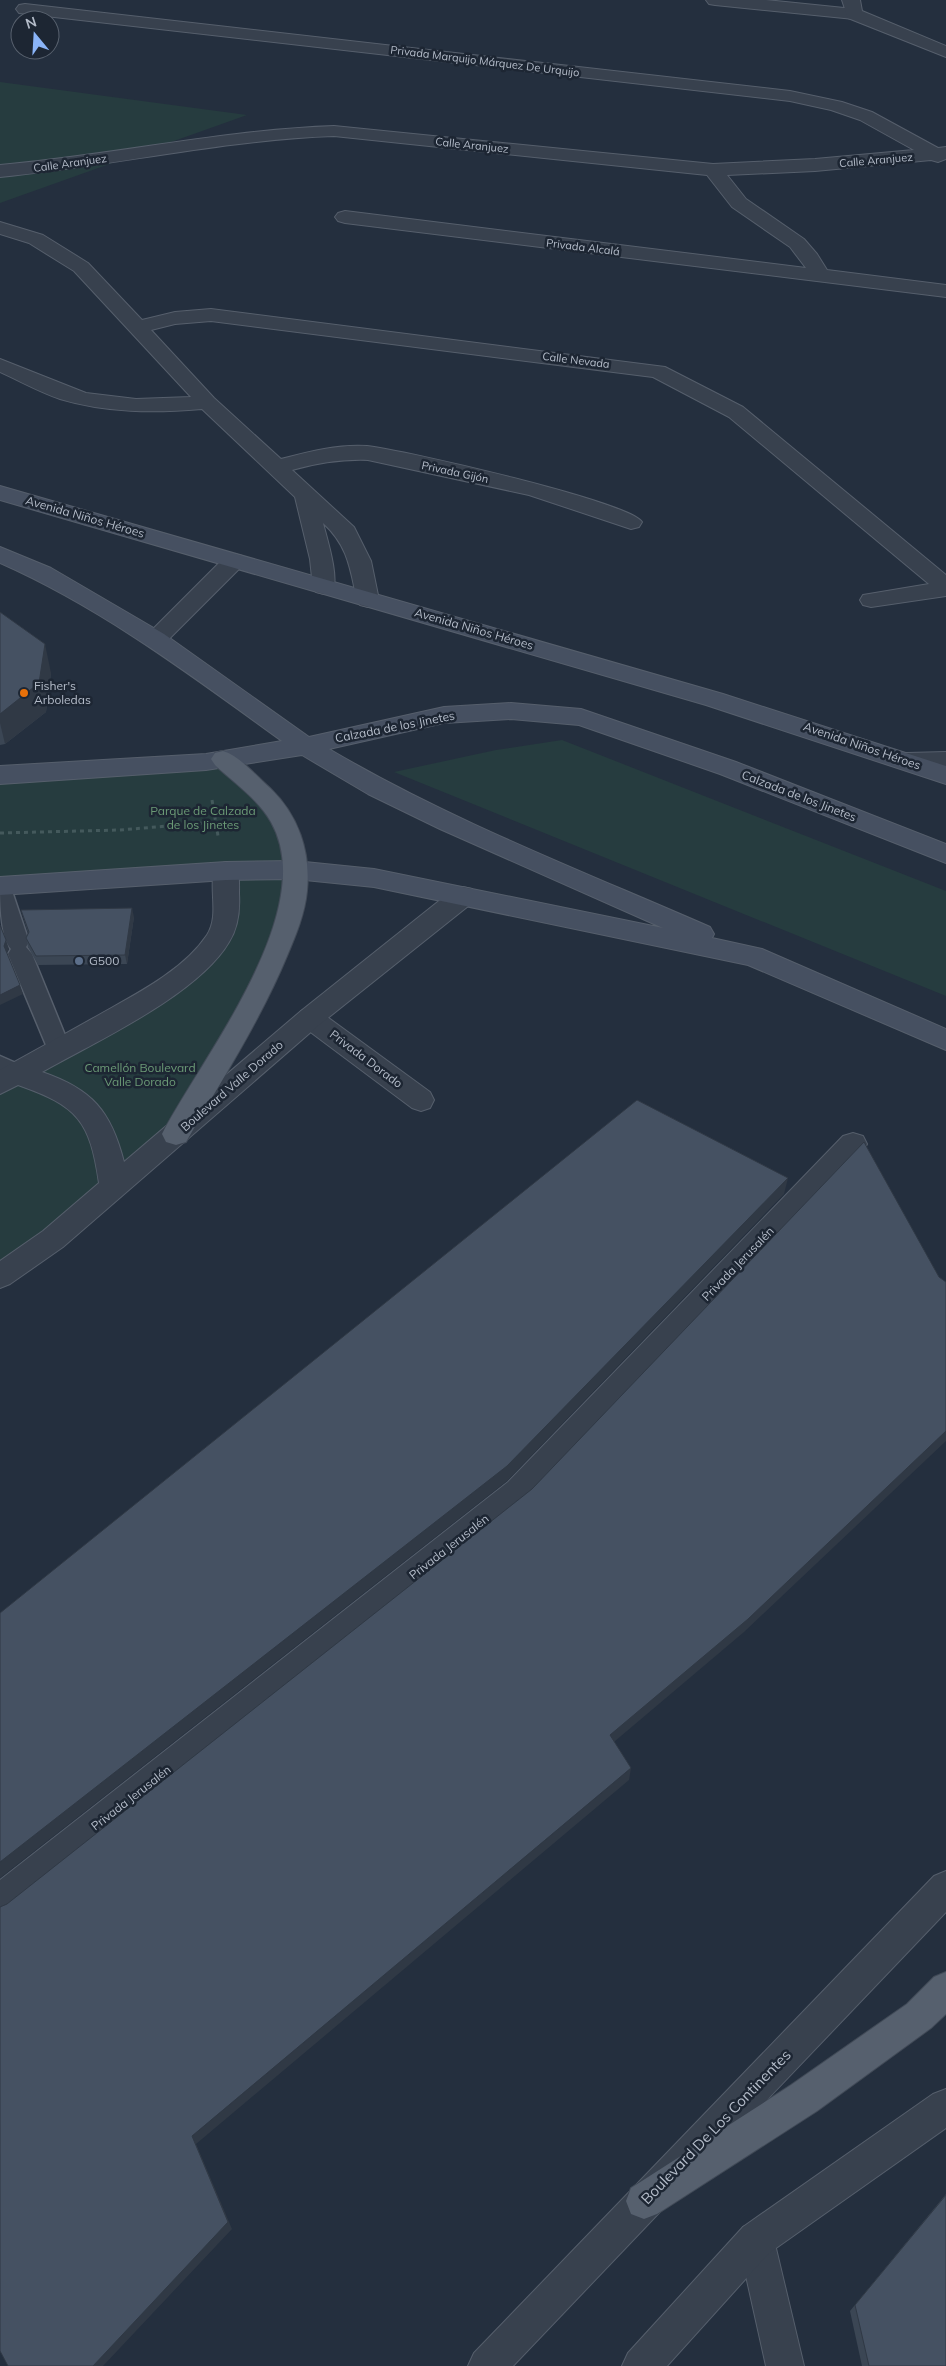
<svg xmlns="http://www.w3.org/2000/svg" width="946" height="2366" viewBox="0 0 946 2366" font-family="Mulish,sans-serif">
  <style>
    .green { fill: #263c3f }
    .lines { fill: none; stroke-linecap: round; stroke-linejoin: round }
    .service-casing { stroke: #565f6c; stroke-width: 3 }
    .minor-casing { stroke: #565f6c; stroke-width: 2 }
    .tertiary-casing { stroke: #565f6c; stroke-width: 2 }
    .secondary-casing { stroke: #565f6c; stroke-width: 2 }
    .primary-casing { stroke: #414a57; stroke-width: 2 }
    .path { stroke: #44595c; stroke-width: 3; stroke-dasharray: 4 4; stroke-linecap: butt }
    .service { fill: #38414e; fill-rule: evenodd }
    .minor { fill: #38414e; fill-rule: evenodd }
    .tertiary { fill: #38414e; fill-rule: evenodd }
    .secondary { fill: #465061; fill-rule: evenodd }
    .primary { fill: #56606e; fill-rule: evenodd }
    .wall { fill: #3b4654 }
    .shaded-wall { fill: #303945 }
    .building { fill: #455162; stroke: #303945 }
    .food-dot { fill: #e8710a; stroke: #1d2633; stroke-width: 2 }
    .service-dot { fill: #5c6f8a; stroke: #1d2633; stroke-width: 2 }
    .labels { text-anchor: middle; stroke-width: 5; stroke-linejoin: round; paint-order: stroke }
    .far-street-label { font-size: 11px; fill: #b4bcc9; stroke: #1d2633 }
    .street-label { font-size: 12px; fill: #b4bcc9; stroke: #1d2633 }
    .poi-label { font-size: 12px; fill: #b4bcc9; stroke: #1d2633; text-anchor: start }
    .park-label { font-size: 12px; fill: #6b9a76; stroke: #1d2633 }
    .near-street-label { font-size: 15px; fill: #b4bcc9; stroke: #1d2633 }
  </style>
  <rect width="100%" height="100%" fill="#242f3e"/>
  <g class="green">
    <polygon points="0,82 247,115 0,203"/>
    <polygon points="562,740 946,891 946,996 394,772 496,750"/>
    <polygon points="221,763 273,816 287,868 0,883 0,782"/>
    <polygon points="227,875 291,875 288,913 177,1130 116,1182 102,1122 21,1072 220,941"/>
    <polygon points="17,1079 78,1105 107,1186 0,1269 0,1089"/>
  </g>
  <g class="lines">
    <g class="service-casing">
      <g id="service">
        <path d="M0,880L8,882L11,888L29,942L26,947L32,954L71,1050L67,1057L59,1059L51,1057L8,954L11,949C0,938 0,897 0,880Z"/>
        <polygon points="0,1056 25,1067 28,1074 25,1081 16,1084 0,1077"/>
      </g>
    </g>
    <g class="minor-casing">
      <g id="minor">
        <polygon points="706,0 766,0 854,9 860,10 863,14 860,18 854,19 715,5 709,4"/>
        <path d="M25,4L790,91L842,102L872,112L938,148L946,147V159L938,162L931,160L815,171L727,175L746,199L804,239L817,254L827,270L946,285V297L345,223L338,221L335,217L338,213L345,211L806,268L790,247L732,207L707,175L334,136C222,140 112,166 0,177V165C112,155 222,130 334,126L713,164L815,159L914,150L860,120L831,110L790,101L19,13L16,9L19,5Z"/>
        <path d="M0,222L43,235L88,263L142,320L175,312L211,309L665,367L743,407L946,575V596L871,607L863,605L860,600L863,595L929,584L729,417L653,377L211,321L175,324L151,330L214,398L281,459C308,452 338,444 367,446C403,450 628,501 642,522L639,527L631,529L529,495L368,460C342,459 317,463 292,470L354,527L371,561L379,600L376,605L368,607L360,605L357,600C350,568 348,546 323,523C327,539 340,579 332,592L324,594L316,592L313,587L310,559L295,497L202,409C154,413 107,413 60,399C39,392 20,381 0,372V359L86,393L136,399L191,397L74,271L29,243L0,234Z"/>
        <polygon points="310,1008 319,1011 430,1092 434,1100 430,1108 421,1111 412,1108 301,1025 297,1018 301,1011"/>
        <polygon points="853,1133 863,1136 867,1144 863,1152 530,1502 12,1913 0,1918 0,1880 508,1482 843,1136"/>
        <polygon points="756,2222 769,2227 774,2240 804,2366 766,2366 738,2240 743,2227"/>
      </g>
    </g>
    <g class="tertiary-casing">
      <g id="tertiary">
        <polygon points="842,0 860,0 862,11 946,46 946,57 848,18"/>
        <polygon points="234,554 242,556 245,561 242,566 164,644 156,647 148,644 145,639 148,634 226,556"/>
        <polygon points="946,752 946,768 907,769 899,767 895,761 899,755 907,753"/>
        <path d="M226,862L235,865C240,874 239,884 239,894C240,910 238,928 229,942C198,995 95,1042 42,1072C92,1089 111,1111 124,1162L301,1011L454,889L463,887L472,889L475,896L472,903L319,1025L63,1247L10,1284L0,1288V1261L43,1231L99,1183C90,1121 78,1106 18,1085L0,1094V1070C32,1052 65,1034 97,1016C134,995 183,971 207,935C221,913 206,885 217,865Z"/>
        <polygon points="946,1871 946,1912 513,2366 468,2366 474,2353 934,1876"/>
        <polygon points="946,2089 946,2128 769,2253 667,2366 622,2366 628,2353 743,2227 933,2094"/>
      </g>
    </g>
    <g class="secondary-casing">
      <g id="secondary">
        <polygon points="0,486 723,694 946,766 946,784 706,705 0,500"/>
        <path d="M0,547L51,568L164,634L309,737L444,707L511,703L581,709L736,762L946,844V863L720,774L579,725L511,719L444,723L329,749C449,820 582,871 710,927L714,934L712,938L762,949L946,1029V1050L748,965L374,887L295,879L226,880L0,895V877L226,862L295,861L374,869L663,928L440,829L368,794L302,755L206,770L0,784V766L206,754L282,741C192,676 102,608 0,563Z"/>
      </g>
    </g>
    <g class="primary-casing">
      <g id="primary">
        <path d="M223,751C240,756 256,776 270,788C298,815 311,851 307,891C305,913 296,935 287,956C260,1021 221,1081 186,1142L176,1145L166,1142L162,1134C202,1057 321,910 271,822C258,799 233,782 215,765L211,759L215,753Z"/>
        <polygon points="946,1972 946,2014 931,2028 817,2111 657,2214 644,2219 631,2214 626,2201 631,2188 791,2085 907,2004 934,1977"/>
      </g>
    </g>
    <g class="path">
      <polyline points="212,800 218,836"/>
      <polyline points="0,833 120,830 215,822"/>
    </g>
    <use href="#service" class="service"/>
    <use href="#minor" class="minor"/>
    <use href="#tertiary" class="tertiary"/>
    <use href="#secondary" class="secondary"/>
    <use href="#primary" class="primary"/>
  </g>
  <g class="wall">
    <polygon points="0,612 51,673 46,712 5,744 0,745"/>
    <polygon points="21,910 134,917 127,964 38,965 28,947 26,938 28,933"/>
    <polygon points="946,2194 946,2366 862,2366 850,2311"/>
  </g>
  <g class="shaded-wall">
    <polygon points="45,644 51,673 46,712 5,744 0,723 0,714"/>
    <polygon points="132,908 134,917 127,964 125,955"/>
    <polygon points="6,940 9,949 6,955 4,946"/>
    <polygon points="20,985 23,994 0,1005 0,995"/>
    <polygon points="788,1178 784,1194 507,1481 0,1878 0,1862"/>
    <polygon points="946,1431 946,1441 744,1632 608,1747 610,1735"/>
    <polygon points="631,1768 629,1780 196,2144 232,2229 103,2366 93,2366 192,2136"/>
  </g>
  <g class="building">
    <polygon points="0,612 45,644 39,683 0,714"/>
    <polygon points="132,908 125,955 36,956 26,938 29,932 21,910"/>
    <polygon points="0,925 6,940 4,946 20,985 0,995"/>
    <polygon points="637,1100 788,1178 507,1466 0,1862 0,1613"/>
    <polygon points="864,1142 939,1277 946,1282 946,1431 748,1619 610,1735 631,1768 192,2136 228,2222 93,2366 8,2366 0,2351 0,1907 7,1904 532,1489"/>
    <polygon points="946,2195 946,2366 869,2366 855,2305"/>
  </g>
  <circle class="food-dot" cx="24" cy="693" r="5"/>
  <circle class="service-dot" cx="79" cy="961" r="5"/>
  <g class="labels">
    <g class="far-street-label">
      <text transform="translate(485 61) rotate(7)" y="4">Privada Marquijo Márquez De Urquijo</text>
      <text transform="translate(472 145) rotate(6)" y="4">Calle Aranjuez</text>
      <text transform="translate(876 160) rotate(-5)" y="4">Calle Aranjuez</text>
      <text transform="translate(70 163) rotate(-8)" y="4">Calle Aranjuez</text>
      <text transform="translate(583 247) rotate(7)" y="4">Privada Alcalá</text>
      <text transform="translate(576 360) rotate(7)" y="4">Calle Nevada</text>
      <text transform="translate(455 472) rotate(12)" y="4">Privada Gijón</text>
    </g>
    <g class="street-label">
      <text transform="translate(85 517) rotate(16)" y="4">Avenida Niños Héroes</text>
      <text transform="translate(474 629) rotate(16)" y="4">Avenida Niños Héroes</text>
      <text transform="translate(395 727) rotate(-11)" y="4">Calzada de los Jinetes</text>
      <text transform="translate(862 746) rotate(19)" y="4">Avenida Niños Héroes</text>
      <text transform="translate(799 796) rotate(21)" y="4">Calzada de los Jinetes</text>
      <text transform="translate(366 1059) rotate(37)" y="4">Privada Dorado</text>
      <text transform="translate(232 1086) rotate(-41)" y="4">Boulevard Valle Dorado</text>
      <text transform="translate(738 1264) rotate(-46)" y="4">Privada Jerusalén</text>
      <text transform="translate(449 1547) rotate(-38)" y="4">Privada Jerusalén</text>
      <text transform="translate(131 1798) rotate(-38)" y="4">Privada Jerusalén</text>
    </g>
    <g class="poi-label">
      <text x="34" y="690">Fisher's<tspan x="34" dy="14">Arboledas</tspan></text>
      <text x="89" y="965">G500</text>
    </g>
    <g class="park-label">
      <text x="203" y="815">Parque de Calzada<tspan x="203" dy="14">de los Jinetes</tspan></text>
      <text x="140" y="1072">Camellón Boulevard<tspan x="140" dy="14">Valle Dorado</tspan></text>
    </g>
    <g class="near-street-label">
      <text transform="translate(716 2127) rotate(-46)" y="5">Boulevard De Los Continentes</text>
    </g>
  </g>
  <g transform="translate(35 35) rotate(342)"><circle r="24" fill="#1d2633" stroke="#59626f"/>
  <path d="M0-4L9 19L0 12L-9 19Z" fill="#8ab4f8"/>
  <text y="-8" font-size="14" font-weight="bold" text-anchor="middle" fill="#b4bcc9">N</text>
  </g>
</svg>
